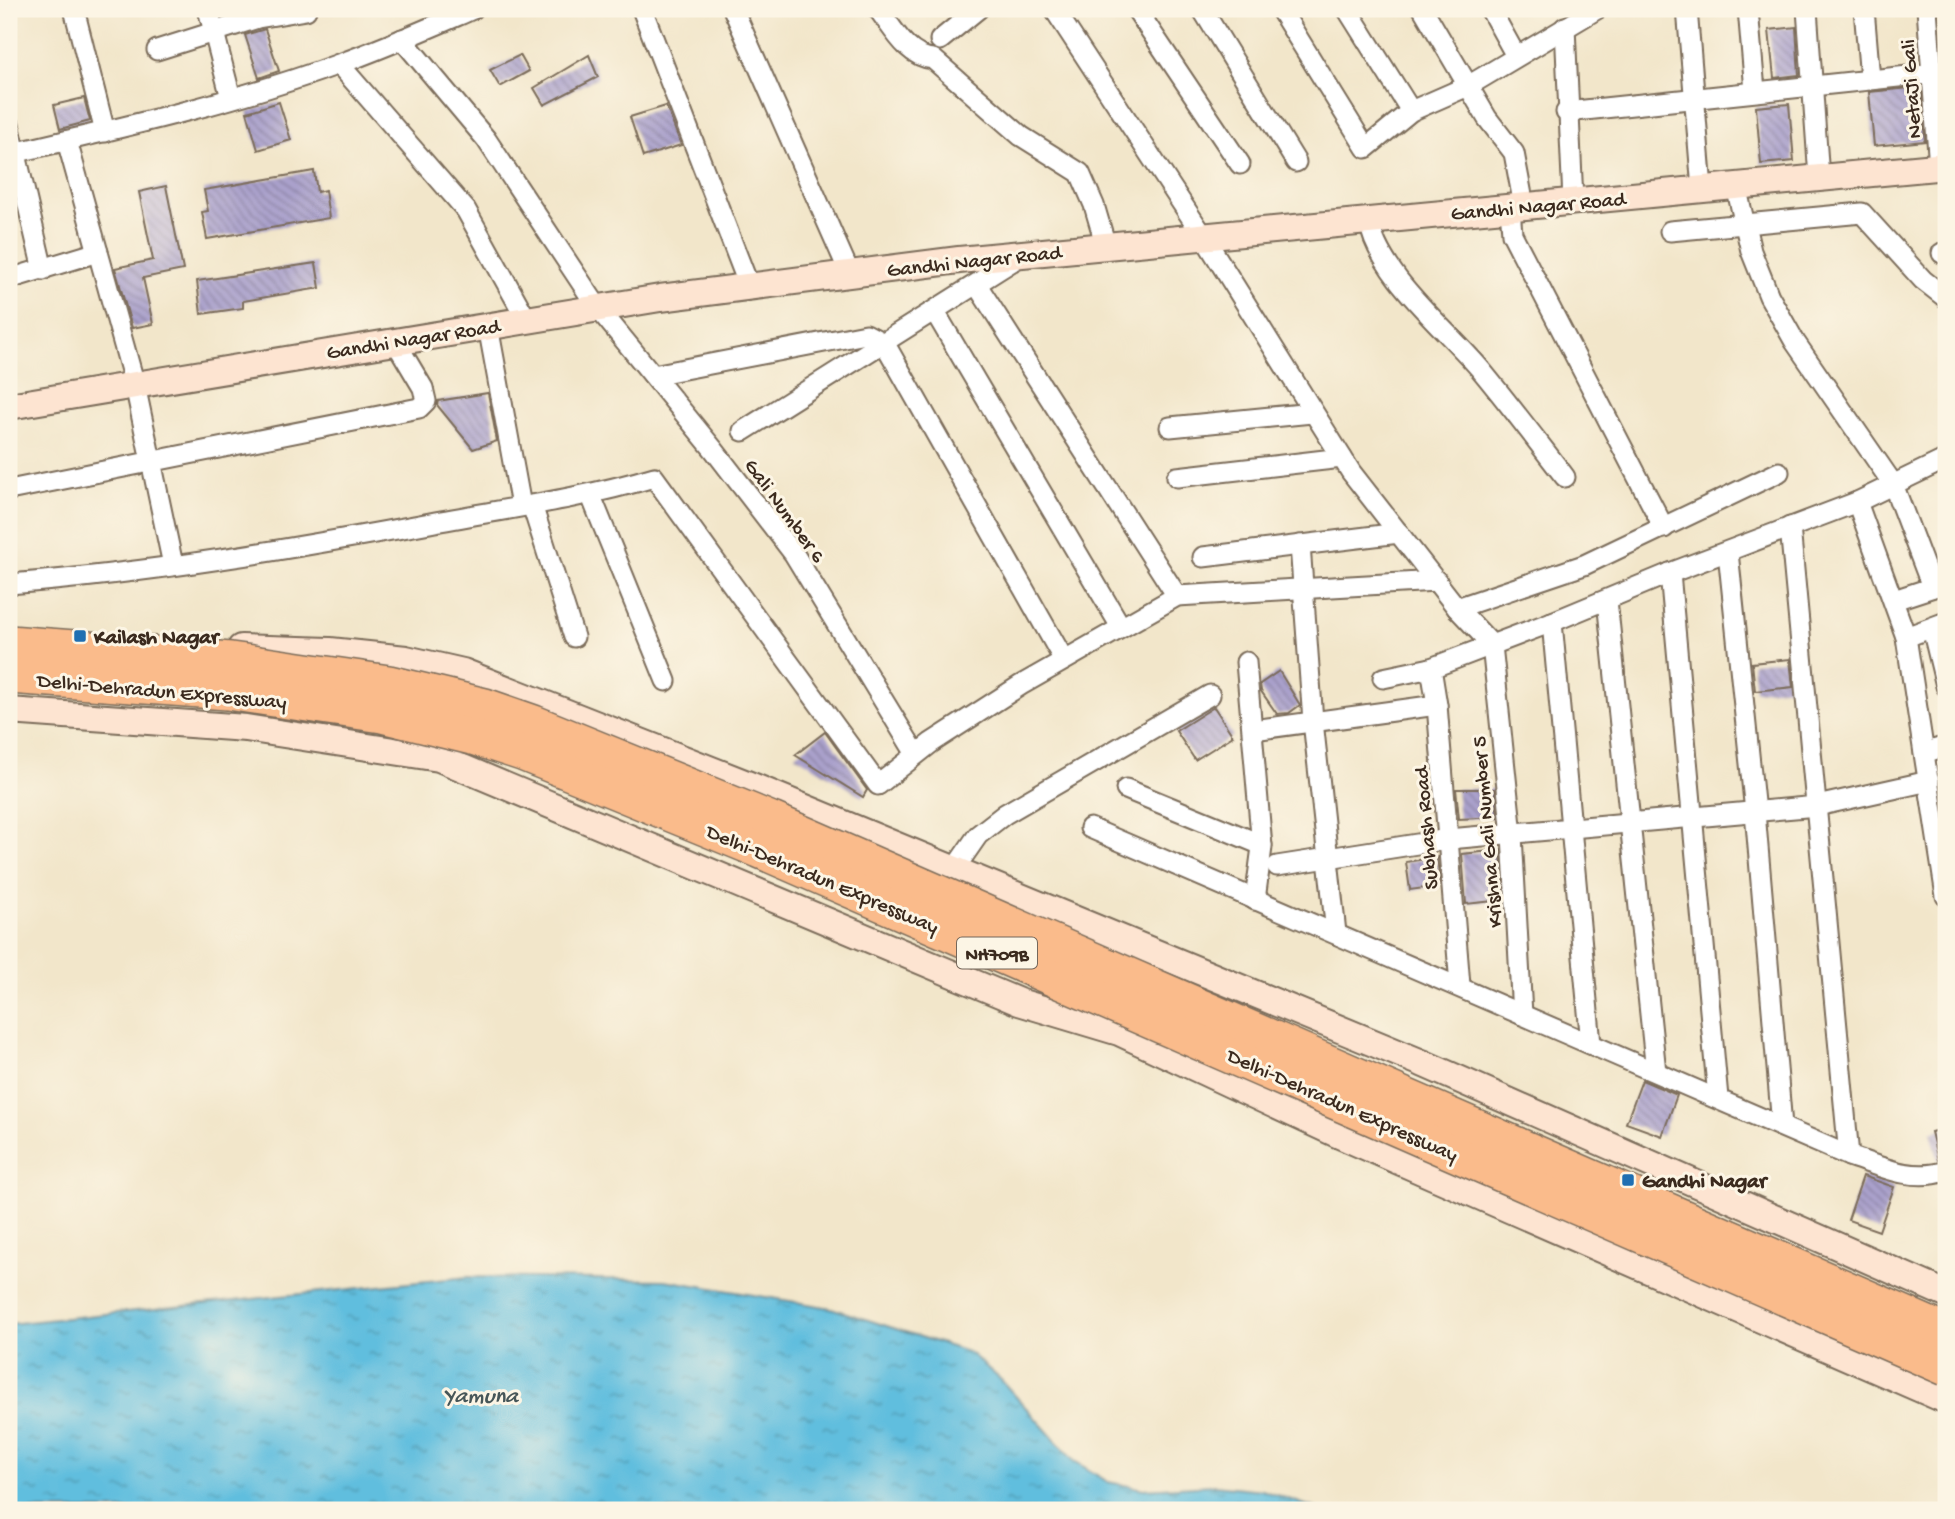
<svg xmlns="http://www.w3.org/2000/svg" width="1955" height="1519" viewBox="0 0 1955 1519" font-family="'Gochi Hand',sans-serif">
  <style>
    .water { fill: url(#water-ripples); stroke: #4e747e; stroke-width: 2 }
    .building { fill: url(#building-back-hatch) }
    .lines { fill: none; stroke-linecap: round; stroke-linejoin: round }
    .street-casing { stroke: #7b6c5a; stroke-width: 23 }
    .secondary-casing { stroke: #7b6c5a; stroke-width: 30 }
    .street { stroke: #fff; stroke-width: 19 }
    .secondary { stroke: #fde4d1; stroke-width: 26 }
    .highway-bridge-casing { stroke: #7b6c5a; stroke-width: 38; stroke-linecap: butt }
    .highway-bridge { stroke: #fabb8b; stroke-width: 35 }
    .poi-dot { fill: #1f6fb2; stroke: #fcf5e5; stroke-width: 2.5 }
    .labels { text-anchor: middle; stroke-width: 6; stroke-linejoin: round; paint-order: stroke }
    .shield { fill: #fcf5e5; stroke: #75675a; stroke-width: 2 }
    .shield-label { font-size: 19px; font-weight: bold; fill: #3b2a1e }
    .street-label { font-size: 21px; fill: #3b2a1e; stroke: #fcf5e5 }
    .poi-label { font-size: 21px; font-weight: bold; fill: #3b2a1e; stroke: #fcf5e5; text-anchor: start }
    .water-label { font-size: 23px; font-style: italic; fill: #465658; stroke: #fcf5e5 }
  </style>
  <defs>
    <pattern id="water-ripples" width="26" height="14" patternUnits="userSpaceOnUse" patternTransform="scale(1.75)"><rect width="26" height="14" fill="#60bede"/><path d="M2 4q2-2 4 0t4 0M15 11q2-2 4 0t4 0" fill="none" stroke="#509bb3"/></pattern>
    <pattern id="building-back-hatch" width="6" height="6" patternUnits="userSpaceOnUse" patternTransform="scale(1.75)"><rect width="6" height="6" fill="#aaa1cc"/><path d="M-1 5l2 2M0 0l6 6M5-1l2 2" fill="none" stroke="#8c83a5"/></pattern>
  </defs>
  <rect width="100%" height="100%" fill="#fcf5e5"/>
  <filter id="ink" filterUnits="userSpaceOnUse"><feTurbulence type="fractalNoise" baseFrequency=".0143" numOctaves="2"/><feDisplacementMap in="SourceGraphic" scale="14" xChannelSelector="R" yChannelSelector="G"/><feConvolveMatrix kernelMatrix="1 2 1 2 8 2 1 2 1" color-interpolation-filters="sRGB"/></filter>
  <filter id="wash" filterUnits="userSpaceOnUse"><feTurbulence type="fractalNoise" baseFrequency=".00686" numOctaves="4" result="noise"/><feDisplacementMap in="SourceGraphic" scale="28" xChannelSelector="R" yChannelSelector="G"/><feGaussianBlur stdDeviation="1.57" result="paint"/><feColorMatrix in="noise" values="0 0 0 0 0 0 0 0 0 0 0 0 0 0 0 0 0 1.4 0 .05"/><feComposite in="paint" operator="in"/></filter>
  <g filter="url(#wash)">
    <rect width="100%" height="100%" fill="#f2e6ca"/>
    <polygon class="water" points="468,1277 665,1280 831,1308 970,1353 1001,1380 1073,1460 1108,1482 1144,1489 1214,1485 1262,1490 1320,1510 9,1510 9,1324"/>
    <g id="blocks">
      <g class="building">
        <polygon points="1796,27 1799,75 1774,78 1769,30"/>
        <polygon points="265,29 279,71 259,78 245,35"/>
        <polygon points="520,55 529,71 500,87 490,70"/>
        <polygon points="589,55 598,77 544,105 534,88"/>
        <polygon points="1921,87 1925,141 1874,146 1869,92"/>
        <polygon points="84,98 90,121 60,129 54,105"/>
        <polygon points="279,102 291,140 258,150 247,112"/>
        <polygon points="1789,104 1794,161 1761,164 1756,107"/>
        <polygon points="666,106 681,145 643,157 630,117"/>
        <polygon points="314,171 317,192 325,190 329,218 207,239 202,212 208,211 204,190"/>
        <polygon points="166,186 183,270 143,278 153,324 132,328 115,268 153,260 139,192"/>
        <polygon points="316,263 320,288 243,301 243,308 201,314 197,281"/>
        <polygon points="488,393 497,441 473,449 437,405 438,401"/>
        <polygon points="1790,659 1793,687 1755,691 1752,663"/>
        <polygon points="1279,671 1300,705 1289,713 1277,714 1261,691 1260,684"/>
        <polygon points="1214,707 1233,736 1195,760 1176,731"/>
        <polygon points="825,732 867,790 863,797 795,755"/>
        <polygon points="1456,789 1495,789 1498,817 1459,819"/>
        <polygon points="1501,850 1503,900 1466,904 1462,854"/>
        <polygon points="1437,857 1440,886 1410,890 1406,862"/>
        <polygon points="1642,1080 1677,1095 1662,1136 1626,1123"/>
        <polygon points="1946,1128 1946,1159 1938,1160 1931,1132"/>
        <polygon points="1863,1176 1894,1187 1879,1231 1848,1220"/>
      </g>
    </g>
  </g>
  <g filter="url(#ink)">
    <use href="#blocks" fill-opacity="0" stroke="#7b6c5a" stroke-width="2"/>
    <g class="lines">
      <g class="street-casing">
        <g id="street">
          <polyline points="74,9 105,132"/>
          <polyline points="208,9 231,98"/>
          <polyline points="642,9 749,286"/>
          <path d="M878,9C893,28 907,57 933,59L1021,136L1080,173L1094,205L1106,246"/>
          <polyline points="1054,9 1204,237 1351,472 1457,608 1492,645 1512,835 1522,1015"/>
          <polyline points="1136,9 1240,164"/>
          <polyline points="1202,9 1296,162"/>
          <polyline points="1280,9 1366,148 1411,111 1468,86 1597,9"/>
          <polyline points="1347,9 1411,111"/>
          <polyline points="1423,9 1487,118 1514,153 1524,206"/>
          <polyline points="1490,9 1516,56"/>
          <polyline points="1687,9 1702,189"/>
          <polyline points="1748,9 1755,91"/>
          <polyline points="1807,9 1819,178"/>
          <polyline points="1864,9 1870,79"/>
          <polyline points="1927,9 1939,167"/>
          <polyline points="734,11 850,274"/>
          <polyline points="1565,27 1573,201"/>
          <polyline points="402,39 486,139 598,308 714,450 794,554 916,754"/>
          <polyline points="940,40 978,9"/>
          <polyline points="157,50 258,18 306,10"/>
          <polyline points="339,64 466,210 527,320"/>
          <polyline points="1566,112 1946,72"/>
          <polyline points="9,124 43,270"/>
          <polyline points="67,141 135,385 173,565"/>
          <path d="M9,154C120,128 232,103 339,64C384,48 429,28 473,9"/>
          <polyline points="1736,186 1751,251 1769,296 1795,342 1893,484 1932,587"/>
          <polyline points="1510,208 1512,234 1664,528"/>
          <path d="M1369,221C1378,275 1447,329 1481,370C1510,405 1537,441 1565,477"/>
          <polyline points="1670,231 1862,213 1923,280 1946,298"/>
          <polyline points="1942,253 1946,253"/>
          <polyline points="9,279 98,252"/>
          <polyline points="977,285 1177,596"/>
          <polyline points="935,312 1121,627"/>
          <polyline points="488,326 521,506"/>
          <polyline points="653,375 866,334 885,344 1064,660"/>
          <polyline points="1170,427 1312,413"/>
          <polyline points="743,431 1022,255"/>
          <polyline points="1177,477 1342,458"/>
          <polyline points="9,490 419,408 426,401 423,388 395,341"/>
          <polyline points="591,496 666,681"/>
          <polyline points="1857,502 1906,637 1946,896"/>
          <polyline points="532,505 574,637"/>
          <polyline points="1790,527 1849,1156"/>
          <polyline points="1300,545 1313,721 1336,933"/>
          <polyline points="1728,552 1755,812 1782,1126"/>
          <polyline points="1203,557 1399,533"/>
          <polyline points="1670,573 1718,1098"/>
          <path d="M9,584C150,573 291,549 430,523C505,509 581,499 654,477L878,785L931,743L1021,685L1177,596L1437,581"/>
          <polyline points="1607,600 1656,1072"/>
          <polyline points="1894,600 1946,583"/>
          <polyline points="1457,608 1584,565 1779,472"/>
          <polyline points="1552,622 1591,1044"/>
          <polyline points="1932,628 1946,686"/>
          <polyline points="1906,637 1946,622"/>
          <polyline points="1246,662 1262,847 1255,900"/>
          <polyline points="1431,668 1437,705 1460,985"/>
          <polyline points="1383,678 1431,668 1552,622 1670,573 1857,502 1946,459"/>
          <polyline points="1253,730 1437,705"/>
          <polyline points="1924,753 1946,746"/>
          <polyline points="1126,789 1262,845"/>
          <path d="M1090,828L1849,1156C1882,1167 1912,1182 1946,1171"/>
          <polyline points="1277,866 1449,839 1817,806 1929,781"/>
          <polyline points="953,871 978,835 1005,814 1210,695"/>
        </g>
      </g>
      <g class="secondary-casing">
        <g id="secondary">
          <polyline points="9,406 660,298 959,260 1946,166"/>
          <polyline points="241,648 330,651 406,659 463,672 752,786 1422,1063 1946,1294"/>
          <polyline points="9,711 246,728 439,758 1019,1002 1119,1032 1335,1133 1946,1400"/>
        </g>
      </g>
      <use href="#street" class="street"/>
      <use href="#secondary" class="secondary"/>
      <g class="highway-bridge-casing">
        <g id="highway-bridge">
          <polyline points="9,643 231,660 389,683 485,706 534,723 772,820 1946,1332"/>
          <polyline points="9,676 227,692 382,715 476,738 522,753 759,850 1946,1368"/>
        </g>
      </g>
      <use href="#highway-bridge" class="highway-bridge"/>
    </g>
  </g>
  <g class="poi-dot">
    <rect x="73" y="629" width="14" height="14" rx="3.5"/>
    <rect x="1621" y="1173" width="14" height="14" rx="3.5"/>
  </g>
  <g class="labels">
    <rect class="shield" x="957" y="937.5" width="80" height="31" rx="5"/>
    <g class="shield-label">
      <text x="997" y="960">NH709B</text>
    </g>
    <g class="street-label">
      <text transform="translate(1910 89) rotate(-94)" y="7">NetaJi Gali</text>
      <text transform="translate(1538 205) rotate(-5)" y="7">Gandhi Nagar Road</text>
      <text transform="translate(974 260) rotate(-6)" y="7">Gandhi Nagar Road</text>
      <text transform="translate(413 338) rotate(-9)" y="7">Gandhi Nagar Road</text>
      <text transform="translate(786 510) rotate(54)" y="7">Gali Number 6</text>
      <text transform="translate(162 690) rotate(5)" y="7">Delhi-Dehradun Expressway</text>
      <text transform="translate(1425 828) rotate(-95)" y="7">Subhash Road</text>
      <text transform="translate(1486 832) rotate(-95)" y="7">Krishna Gali Number 5</text>
      <text transform="translate(823 878) rotate(23)" y="7">Delhi-Dehradun Expressway</text>
      <text transform="translate(1343 1104) rotate(24)" y="7">Delhi-Dehradun Expressway</text>
    </g>
    <g class="poi-label">
      <text x="94" y="643">Kailash Nagar</text>
      <text x="1642" y="1187">Gandhi Nagar</text>
    </g>
    <g class="water-label">
      <text x="481" y="1402">Yamuna</text>
    </g>
  </g>
  <rect width="1955" height="1519" fill="none" stroke="#fcf5e5" stroke-width="35"/>
</svg>
